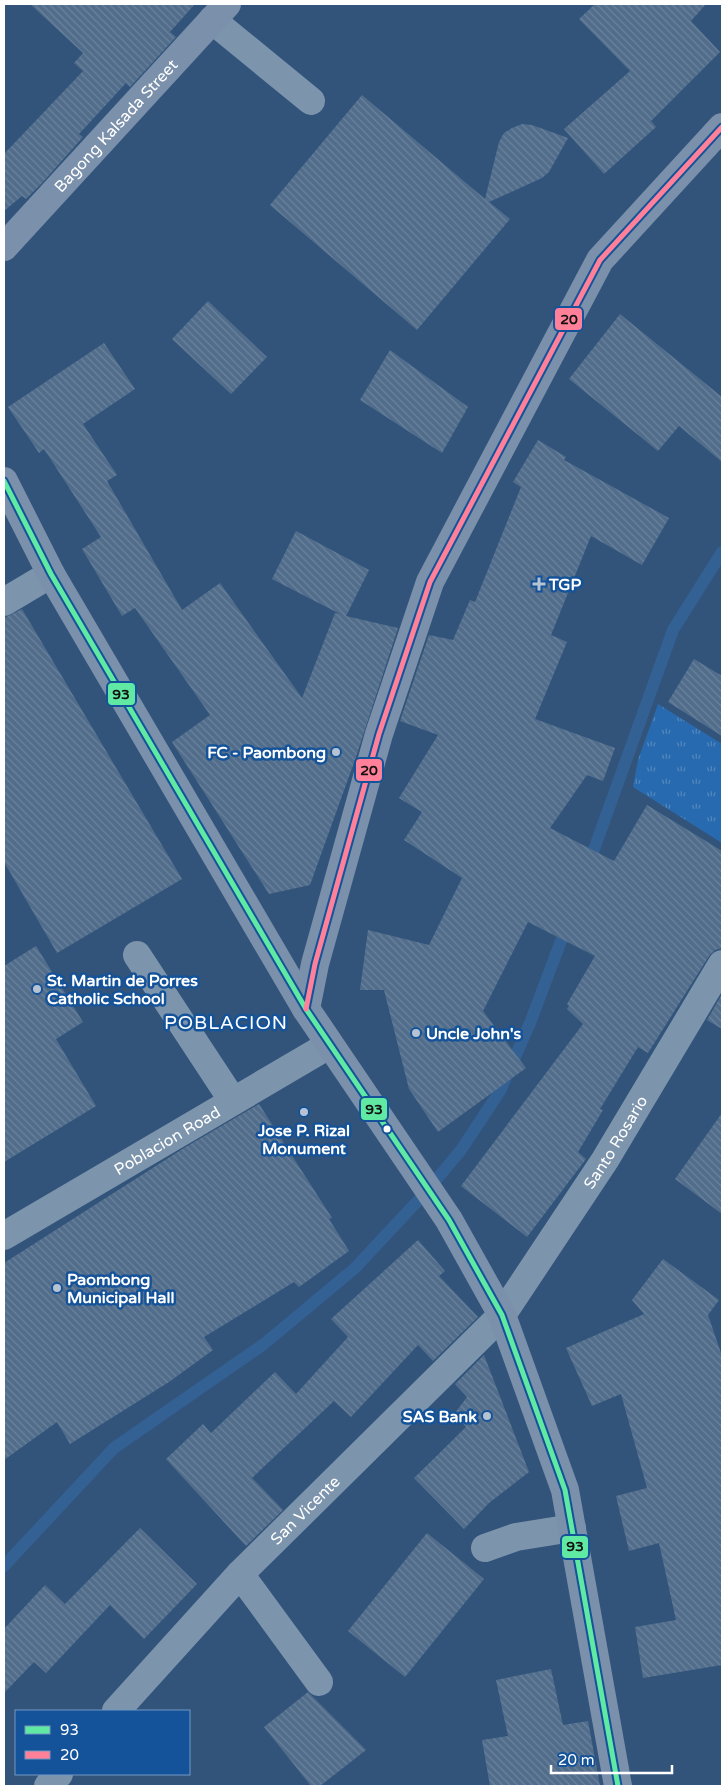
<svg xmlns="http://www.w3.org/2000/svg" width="726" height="1790" viewBox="0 0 726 1790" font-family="'Varela Round',sans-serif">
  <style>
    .grass { fill: url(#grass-tufts) }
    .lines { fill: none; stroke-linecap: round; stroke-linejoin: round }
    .stream { stroke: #346193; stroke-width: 12 }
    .building { fill: url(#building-back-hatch) }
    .minor { stroke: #7d94ad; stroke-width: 28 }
    .major { stroke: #7a90ab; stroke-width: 28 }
    .bus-1-casing { stroke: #145399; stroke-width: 9 }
    .bus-2-casing { stroke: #145399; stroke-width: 9 }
    .bus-1 { stroke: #60e9a3; stroke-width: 5 }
    .bus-2 { stroke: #ff8098; stroke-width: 5 }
    .poi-dot { fill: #b7c3d1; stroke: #145399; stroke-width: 2 }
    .bus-dot { fill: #fff; stroke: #145399; stroke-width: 2 }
    .labels { text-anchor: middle; stroke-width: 5; stroke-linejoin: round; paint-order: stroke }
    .street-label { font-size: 16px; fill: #fff; stroke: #145399 }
    .poi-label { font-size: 16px; font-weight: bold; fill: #fff; stroke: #145399; text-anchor: start }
    .quarter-label { font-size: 19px; letter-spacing: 1px; fill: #fff; stroke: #145399 }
    .line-badge { stroke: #145399; stroke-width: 2 }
    .pale-badge-label { font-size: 14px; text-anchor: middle; font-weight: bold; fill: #111 }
  </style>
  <defs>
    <pattern id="grass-tufts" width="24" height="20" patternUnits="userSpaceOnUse" patternTransform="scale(1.25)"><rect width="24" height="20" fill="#286aaf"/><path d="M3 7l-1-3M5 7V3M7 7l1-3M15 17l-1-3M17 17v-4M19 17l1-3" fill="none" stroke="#5388bf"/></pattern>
    <pattern id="building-back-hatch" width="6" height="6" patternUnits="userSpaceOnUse" patternTransform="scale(1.25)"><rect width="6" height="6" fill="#516d8b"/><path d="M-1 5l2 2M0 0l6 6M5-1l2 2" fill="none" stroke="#6b839c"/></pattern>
  </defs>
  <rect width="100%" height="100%" fill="#32547b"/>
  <polygon class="grass" points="658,704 722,744 722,843 633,787 638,760"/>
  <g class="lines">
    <g class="stream">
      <polyline points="588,866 673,630 722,552"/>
      <polyline points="4,1566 114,1448 264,1344 354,1269 426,1192 461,1150 500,1091 530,1023 567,925"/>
    </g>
  </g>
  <g class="building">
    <polygon points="30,4 195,4 170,32 176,37 130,87 126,83 79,134 83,137 43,182 26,199 22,196 4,211 4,154 83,71 74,63 83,53"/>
    <polygon points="595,4 706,4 691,21 720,52 651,121 656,127 604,174 564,129 630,71 579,19"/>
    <polygon points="362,95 485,199 499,142 504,133 512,128 522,124 532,125 568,138 549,172 542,178 489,202 510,219 417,330 270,205"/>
    <polygon points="208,301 267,357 231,394 172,339"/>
    <polygon points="620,314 722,397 722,462 679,426 658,451 569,379"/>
    <polygon points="104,343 135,389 83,424 117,475 107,481 182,610 220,583 302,698 335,613 340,614 272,579 296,531 369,570 346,616 398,628 356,757 310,885 269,894 172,742 210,715 135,608 122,616 82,549 101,537 44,449 39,453 8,407"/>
    <polygon points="390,350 468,407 442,453 360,400"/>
    <polygon points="538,440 566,457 564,460 669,518 642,565 591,536 551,635 567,642 535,719 615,748 603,781 587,775 550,828 614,861 647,805 722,851 722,948 715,950 709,956 648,1053 638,1047 600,1109 603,1110 578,1152 586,1159 527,1237 461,1186 583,1024 567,1009 569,1006 567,1004 595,956 528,922 483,1011 526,1068 438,1132 409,1089 384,990 360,990 368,930 429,945 462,878 404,840 422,812 399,798 438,735 400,721 429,635 453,640 470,600 475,602 521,487 513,482"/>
    <polygon points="22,609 182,879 57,953 4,862 4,618"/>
    <polygon points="694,659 722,676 722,736 668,702"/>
    <polygon points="36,946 83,1022 56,1039 96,1106 4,1162 4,966"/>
    <polygon points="722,994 722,1029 707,1020"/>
    <polygon points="259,1104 332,1218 329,1219 349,1251 299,1287 294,1282 204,1337 213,1350 169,1382 70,1444 57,1422 4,1460 4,1263 184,1148"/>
    <polygon points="722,1113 722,1214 675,1179"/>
    <polygon points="418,1240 445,1271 439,1276 478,1317 433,1361 418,1345 351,1417 334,1401 252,1478 283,1510 246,1546 166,1459 203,1424 211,1433 275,1372 296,1394 348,1337 331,1319"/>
    <polygon points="663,1259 719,1300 708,1315 722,1356 722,1665 643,1678 635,1627 676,1620 659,1543 629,1551 616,1496 647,1488 621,1394 592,1406 566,1348 644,1314 632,1300"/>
    <polygon points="484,1355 529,1472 489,1503 464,1529 414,1478 466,1427 455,1413 467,1397 455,1384"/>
    <polygon points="140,1528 197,1584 144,1639 110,1605 46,1673 34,1662 4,1693 4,1629 45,1585 65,1604"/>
    <polygon points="427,1533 484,1579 405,1677 348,1631"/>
    <polygon points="551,1669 563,1725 588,1721 600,1786 490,1786 482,1740 508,1736 496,1680"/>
    <polygon points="308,1692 366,1750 320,1786 311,1786 264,1727"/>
  </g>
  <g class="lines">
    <g class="minor">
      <polyline points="212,20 311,101"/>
      <polyline points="4,602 51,574"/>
      <polyline points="137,955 233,1101"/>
      <path id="s1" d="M4,1236L329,1045"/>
      <polyline points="485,1548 516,1537 572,1528"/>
      <polyline points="240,1574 319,1682"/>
      <path id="s2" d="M116,1711L240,1574L502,1315L605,1160L722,964"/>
      <polyline points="48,1786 59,1774"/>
    </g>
    <g class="major">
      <path id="s3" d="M4,247L227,4"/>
      <polyline points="4,481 51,574 306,1009 449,1220 502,1315 565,1490 618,1786"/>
      <polyline points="306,1009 315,964 379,734 430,582 600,260 722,127"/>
    </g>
    <g class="bus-1-casing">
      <polyline id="bus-1" points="4,481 51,574 306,1009 449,1220 502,1315 565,1490 618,1786"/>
    </g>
    <g class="bus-2-casing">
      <polyline id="bus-2" points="306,1009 315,964 379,734 430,582 600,260 722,127"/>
    </g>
    <use href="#bus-1" class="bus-1"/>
    <use href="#bus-2" class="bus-2"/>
  </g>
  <g class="poi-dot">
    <path d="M536.5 576.5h5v5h5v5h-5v5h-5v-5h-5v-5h5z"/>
    <circle cx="336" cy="752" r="5"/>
    <circle cx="37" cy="989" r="5"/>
    <circle cx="416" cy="1033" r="5"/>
    <circle cx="304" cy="1112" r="5"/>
    <circle cx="57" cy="1288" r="5"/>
    <circle cx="487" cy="1416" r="5"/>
  </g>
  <circle class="bus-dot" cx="387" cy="1129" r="4.5"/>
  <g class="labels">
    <g class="street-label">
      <text dy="6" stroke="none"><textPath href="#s3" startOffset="165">Bagong Kalsada Street</textPath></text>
      <text dy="6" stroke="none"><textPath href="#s1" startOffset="189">Poblacion Road</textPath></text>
      <text dy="6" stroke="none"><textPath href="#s2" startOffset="760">Santo Rosario</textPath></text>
      <text dy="6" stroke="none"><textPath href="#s2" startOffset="276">San Vicente</textPath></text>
    </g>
    <g class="poi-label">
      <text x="549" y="590">TGP</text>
      <text x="326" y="758" text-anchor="end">FC - Paombong</text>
      <text x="47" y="986">St. Martin de Porres<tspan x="47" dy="18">Catholic School</tspan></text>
      <text x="426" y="1039">Uncle John's</text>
      <text x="304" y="1136" text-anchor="middle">Jose P. Rizal<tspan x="304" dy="18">Monument</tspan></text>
      <text x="67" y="1285">Paombong<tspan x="67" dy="18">Municipal Hall</tspan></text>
      <text x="477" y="1422" text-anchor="end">SAS Bank</text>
    </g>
    <g class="quarter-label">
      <text x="226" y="1029">POBLACION</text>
    </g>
  </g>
  <g class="line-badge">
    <rect x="554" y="307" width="29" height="24" rx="5" fill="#ff8098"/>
    <rect x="107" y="682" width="29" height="24" rx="5" fill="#60e9a3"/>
    <rect x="355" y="758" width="28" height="24" rx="5" fill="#ff8098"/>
    <rect x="360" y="1097" width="28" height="24" rx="5" fill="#60e9a3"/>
    <rect x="561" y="1535" width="28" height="24" rx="5" fill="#60e9a3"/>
  </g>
  <g class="pale-badge-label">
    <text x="569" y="324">20</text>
    <text x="121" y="699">93</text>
    <text x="369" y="775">20</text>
    <text x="374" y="1114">93</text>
    <text x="575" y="1551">93</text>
  </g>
  <rect width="726" height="1790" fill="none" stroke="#ffffff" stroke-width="10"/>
  <rect x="15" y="1710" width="175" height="65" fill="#145399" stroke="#7298c2"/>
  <rect x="25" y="1726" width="25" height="8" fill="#60e9a3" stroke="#7298c2"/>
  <text x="60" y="1735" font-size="15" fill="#ffffff">93</text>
  <rect x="25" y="1751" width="25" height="8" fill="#ff8098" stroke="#7298c2"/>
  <text x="60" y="1760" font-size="15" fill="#ffffff">20</text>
  <path d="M551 1765v8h121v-8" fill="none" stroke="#ffffff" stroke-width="2.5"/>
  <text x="558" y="1765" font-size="15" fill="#ffffff" stroke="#145399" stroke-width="4" paint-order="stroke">20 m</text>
</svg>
